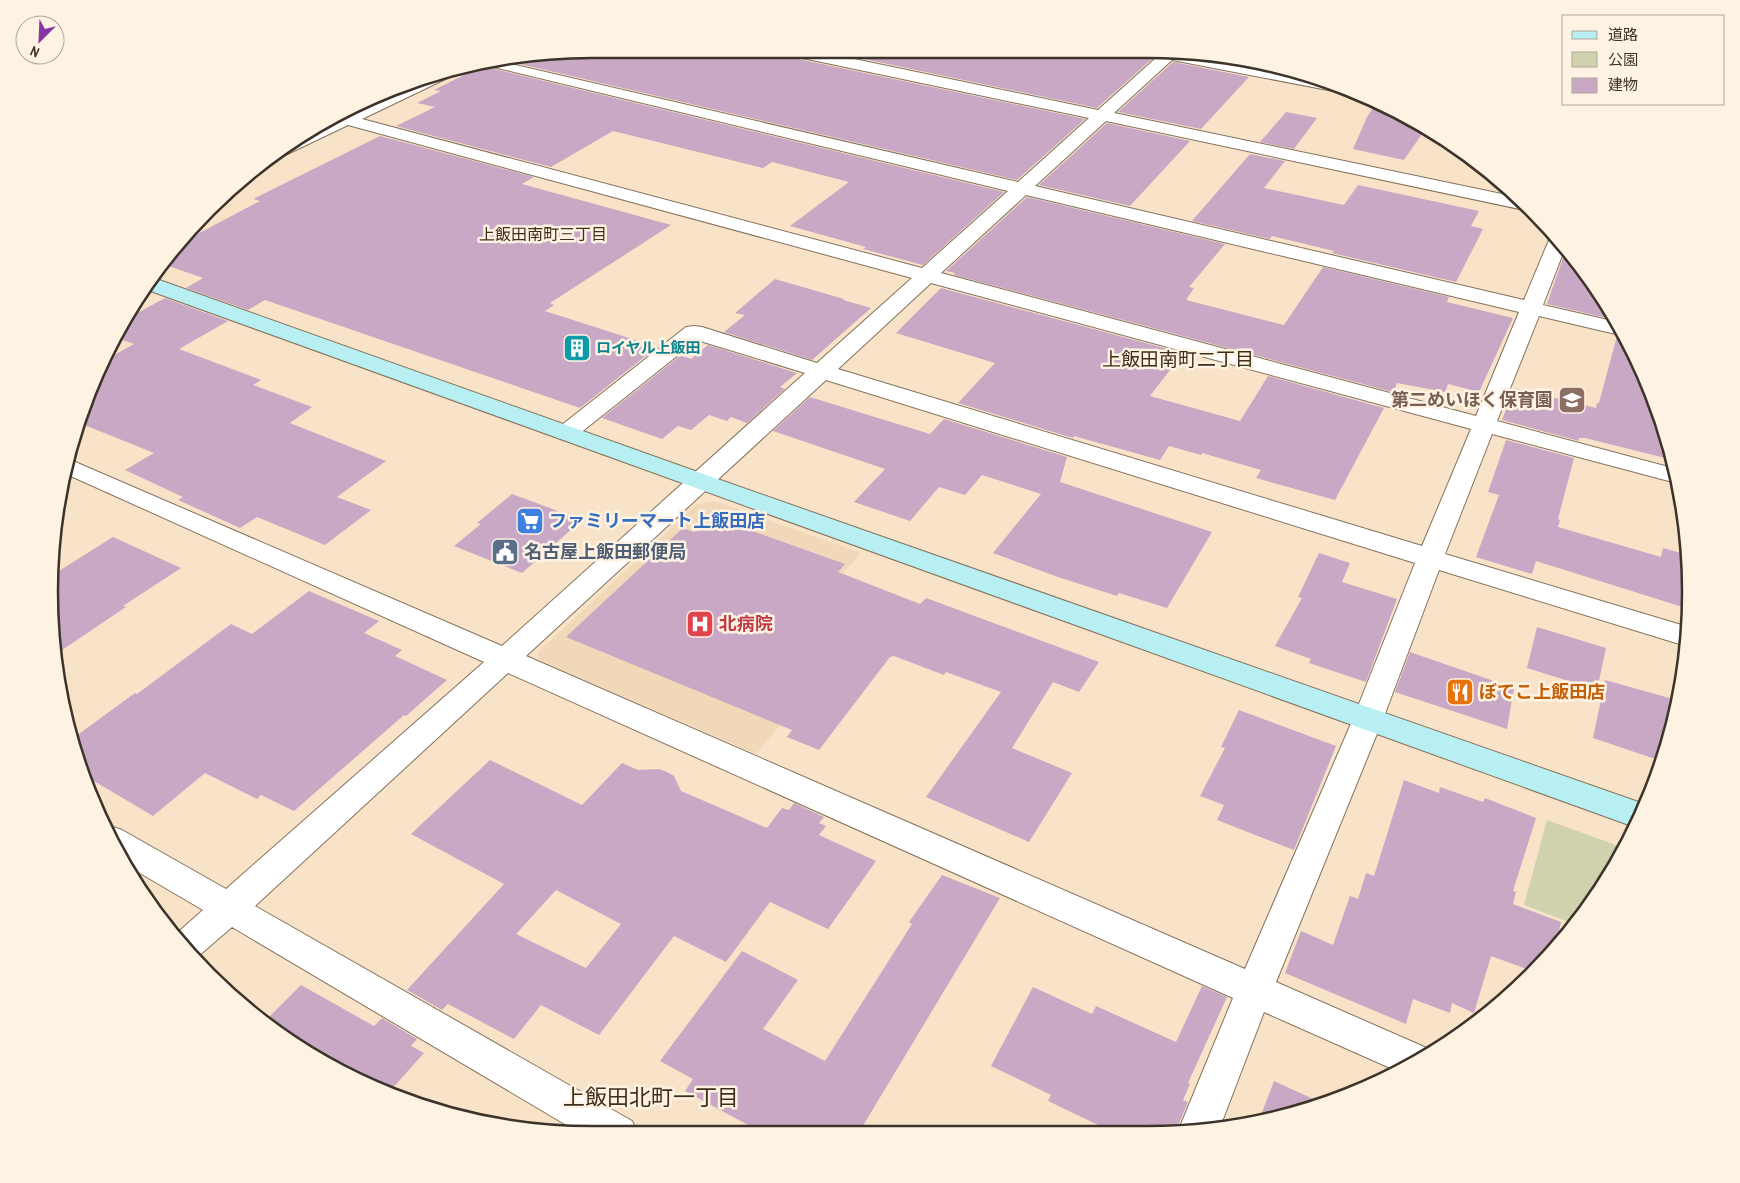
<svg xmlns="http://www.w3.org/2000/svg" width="1740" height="1183" viewBox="0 0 1740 1183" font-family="'Archivo Narrow','Noto Sans JP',sans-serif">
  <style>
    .built { fill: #f1d8b8 }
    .green { fill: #cfd2ac }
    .building { fill: #c8a8c4; fill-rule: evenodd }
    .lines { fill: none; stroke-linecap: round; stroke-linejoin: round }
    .street-casing { stroke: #84725b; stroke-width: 2 }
    .secondary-casing { stroke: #84725b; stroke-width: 2 }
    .street { fill: #fff; fill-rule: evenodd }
    .secondary { fill: #b8eff2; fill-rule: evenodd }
    .labels { text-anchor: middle; stroke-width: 5; stroke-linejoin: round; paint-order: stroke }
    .far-culture-label { font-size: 15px; font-weight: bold; fill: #0d838f; stroke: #fef2e2; text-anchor: start }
    .far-neighbourhood-label { font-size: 16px; fill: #3f2f1a; stroke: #fef2e2 }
    .education-label { font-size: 18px; font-weight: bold; fill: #785e54; stroke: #fef2e2; text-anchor: end }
    .shop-label { font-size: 18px; font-weight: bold; fill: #366cbe; stroke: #fef2e2; text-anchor: start }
    .service-label { font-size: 18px; font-weight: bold; fill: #4e5e75; stroke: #fef2e2; text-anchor: start }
    .health-label { font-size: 18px; font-weight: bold; fill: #be3a42; stroke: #fef2e2; text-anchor: start }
    .food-label { font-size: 18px; font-weight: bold; fill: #c56008; stroke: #fef2e2; text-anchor: start }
    .neighbourhood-label { font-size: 19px; fill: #3f2f1a; stroke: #fef2e2 }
    .near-neighbourhood-label { font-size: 22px; fill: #3f2f1a; stroke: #fef2e2 }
    .rim { fill: none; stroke: #3c342a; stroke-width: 2.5 }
  </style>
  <rect width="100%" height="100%" fill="#f8e3c9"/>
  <polygon class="built" points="715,501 861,553 807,614 857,634 756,754 539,660 538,652 696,505"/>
  <polygon class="green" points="1547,820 1624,848 1600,893 1574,924 1524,905"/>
  <g class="building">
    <polygon points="1121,49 1128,50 1132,54 1153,58 1097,108 826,51"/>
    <polygon points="784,51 793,58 1085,119 1017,180 498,59 520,53"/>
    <polygon points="1173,62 1249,77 1201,129 1118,112"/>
    <polygon points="482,66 1004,192 923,265 863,249 866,247 790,226 849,182 772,162 763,168 613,131 551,167 396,126 435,107 417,103 441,91 434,90"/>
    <polygon points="1373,108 1402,113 1426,128 1404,160 1353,149 1367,117"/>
    <polygon points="1286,112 1317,118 1294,149 1260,142"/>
    <polygon points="1107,123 1190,141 1130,206 1039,185"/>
    <polygon points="380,136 534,177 522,184 671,225 550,303 554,305 545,311 657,347 580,408 265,300 248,310 186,288 203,278 160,263 183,236 190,238 260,201 253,199"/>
    <polygon points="1250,154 1285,161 1264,188 1344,205 1358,185 1479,211 1471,226 1483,229 1456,282 1332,253 1334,251 1272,236 1270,239 1192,221"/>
    <polygon points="1027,197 1225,244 1189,287 1194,288 1186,300 1284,325 1323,267 1449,297 1447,302 1513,318 1479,392 1448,384 1445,392 1397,383 1393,392 954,275 955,273 946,271"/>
    <polygon points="1566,249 1600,290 1616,320 1547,304"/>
    <polygon points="775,279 844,299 843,300 871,308 812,360 724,332 745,315 735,313"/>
    <polygon points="941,288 1183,353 1150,396 1240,421 1268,376 1384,408 1335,500 1256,478 1261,470 1202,453 1201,455 1169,446 1160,460 1074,436 1073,438 958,403 995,363 896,333"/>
    <polygon points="165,298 228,321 179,349 261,380 253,385 312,407 290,423 386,461 337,497 371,510 325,545 257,517 240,528 178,500 183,497 125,470 154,453 77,422 90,384 103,361 134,344 117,338 128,318"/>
    <polygon points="1617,336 1625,337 1650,384 1673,460 1585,438 1579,438 1579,441 1502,420 1514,388 1596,408 1597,403 1599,403"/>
    <polygon points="708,345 797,373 780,387 785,389 747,423 731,417 727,421 709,415 691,430 678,426 662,439 602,418 681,355 691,359"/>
    <polygon points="810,397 930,434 944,419 1067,457 1060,482 1212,532 1167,608 1119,593 1117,596 1058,577 993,553 1041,494 982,475 965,495 939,487 910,521 854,502 885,469 773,431"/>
    <polygon points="1506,440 1574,458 1558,519 1560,520 1558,527 1661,557 1663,548 1688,555 1691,591 1689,609 1536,561 1532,574 1476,557 1499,495 1488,492"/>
    <polygon points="512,494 582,520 522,573 454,546 481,524 477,523"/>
    <polygon points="721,520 845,564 838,572 920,604 926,598 1099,662 1079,692 1053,682 1012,748 1072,773 1029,842 926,797 1001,692 946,672 944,675 894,656 890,657 819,750 787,737 792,730 566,637 683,528 693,532 714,527"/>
    <polygon points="113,537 181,568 123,606 126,607 56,654 51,576"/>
    <polygon points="1319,553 1350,563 1342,582 1397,599 1366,682 1309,663 1311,659 1275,646 1302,598 1298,597"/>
    <polygon points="309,591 379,621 364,633 402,650 395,656 447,680 406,716 404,715 294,811 261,795 257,799 205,773 153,816 82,774 72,739 135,693 137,694 231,624 252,634"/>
    <polygon points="1537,627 1606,648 1597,690 1527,668"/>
    <polygon points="1410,652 1514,688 1507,729 1395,692"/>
    <polygon points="1605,680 1680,701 1661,761 1593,738"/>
    <polygon points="1239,710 1336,746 1294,850 1217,820 1224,805 1200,796 1225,748 1221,747"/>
    <path d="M490,760L582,805L622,763L638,770L659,769L667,772L674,776L681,791L767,828L782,808L789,810L794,803L824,817L819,823L826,826L819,835L876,861L828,929L770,902L726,962L674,936L599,1035L541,1005L514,1039L448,1004L442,1010L407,990L504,884L411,834ZM556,890L621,924L586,968L516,934Z"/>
    <polygon points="1404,780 1439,793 1440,787 1483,802 1485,798 1536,818 1513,891 1516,892 1513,904 1561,922 1556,946 1535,972 1491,956 1474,1013 1452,1003 1450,1013 1413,999 1406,1024 1285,973 1301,931 1333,945 1350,896 1358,899 1366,873 1374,876"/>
    <polygon points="942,875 1000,898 858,1134 765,1134 685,1091 693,1079 660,1061 742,951 798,980 763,1029 825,1061 912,924 909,922"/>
    <polygon points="301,985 374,1026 382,1018 417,1039 411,1046 424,1053 390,1091 351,1078 263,1023"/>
    <polygon points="1202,986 1227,997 1188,1083 1190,1084 1183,1100 1188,1102 1177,1128 1178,1131 1117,1134 1048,1101 1051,1095 991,1066 1033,987 1092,1014 1096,1006 1176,1042"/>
    <polygon points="1274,1081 1322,1103 1258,1123"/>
  </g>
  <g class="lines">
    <g class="street-casing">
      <path id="street" d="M1129,49L1180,52L1302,75L1340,88L1333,91L1172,60L1114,113L1521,198L1534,209L1529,211L1106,121L1035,186L1524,300L1549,240L1555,235L1565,248L1543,305L1617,322L1624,335H1620L1539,316L1497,421L1676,469L1680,484L1492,434L1445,554L1688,627L1686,646L1439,570L1383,719L1276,982L1429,1049L1431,1053L1397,1071L1264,1012L1220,1127L1180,1131L1179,1129L1233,998L508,673L255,906L632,1121L638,1134L580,1133L232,927L195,959L176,934L203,910L121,862L104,828L110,826L122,830L226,889L484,662L64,473L66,458L502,646L805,373L697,340L574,438L566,440L558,438L554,433L558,428L686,327L694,326L702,327L817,363L912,278L348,125L279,158H268L290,140L313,129L431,74L464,67L462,71L362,119L922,268L1008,191L477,63L494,60L1018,182L1089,118L793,56L786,51H816L1098,110L1157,57L1132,52ZM1026,195L1519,312L1476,416L941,273ZM931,283L1471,429L1422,546L838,369ZM826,380L1415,563L1353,719L1245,969L526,656Z"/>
    </g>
    <g class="secondary-casing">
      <polygon id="secondary" points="151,277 709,476 1647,805 1635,827 1629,825 145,289"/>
    </g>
    <use href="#street" class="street"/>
    <use href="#secondary" class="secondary"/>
  </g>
  <defs>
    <g id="building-square" transform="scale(1.4375)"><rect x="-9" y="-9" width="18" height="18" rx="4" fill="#0f9aa8" stroke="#fef2e2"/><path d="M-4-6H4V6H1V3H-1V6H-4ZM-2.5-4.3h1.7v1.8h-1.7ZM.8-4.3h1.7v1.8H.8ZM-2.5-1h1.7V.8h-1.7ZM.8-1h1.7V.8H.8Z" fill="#fff"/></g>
    <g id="school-square" transform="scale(1.4375)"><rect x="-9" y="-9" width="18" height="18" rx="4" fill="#8d6e63" stroke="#fef2e2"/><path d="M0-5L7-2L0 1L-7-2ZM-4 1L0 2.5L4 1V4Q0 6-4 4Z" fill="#fff"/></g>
    <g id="supermarket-square" transform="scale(1.4375)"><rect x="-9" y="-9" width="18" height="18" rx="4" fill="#3f7fe0" stroke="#fef2e2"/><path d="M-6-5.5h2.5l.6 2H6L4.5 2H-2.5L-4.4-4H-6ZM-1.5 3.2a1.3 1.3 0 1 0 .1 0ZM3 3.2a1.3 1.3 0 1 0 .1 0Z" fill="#fff"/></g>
    <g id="civic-square" transform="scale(1.4375)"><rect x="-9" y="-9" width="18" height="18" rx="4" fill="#5c6f8a" stroke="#fef2e2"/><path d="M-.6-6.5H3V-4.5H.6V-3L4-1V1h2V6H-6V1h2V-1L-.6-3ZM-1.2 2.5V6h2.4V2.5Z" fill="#fff"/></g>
    <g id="hospital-square" transform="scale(1.4375)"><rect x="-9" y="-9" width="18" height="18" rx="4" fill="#e0444e" stroke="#fef2e2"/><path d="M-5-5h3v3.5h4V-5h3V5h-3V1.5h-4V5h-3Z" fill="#fff"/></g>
    <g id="restaurant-square" transform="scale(1.4375)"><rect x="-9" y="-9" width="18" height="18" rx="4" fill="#e8710a" stroke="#fef2e2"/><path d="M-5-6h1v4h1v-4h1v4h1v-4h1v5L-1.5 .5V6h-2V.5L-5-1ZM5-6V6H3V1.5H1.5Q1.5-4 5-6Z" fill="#fff"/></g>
  </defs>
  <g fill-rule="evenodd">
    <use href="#building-square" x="577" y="348"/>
    <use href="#school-square" x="1572" y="400"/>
    <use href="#supermarket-square" x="530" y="521"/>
    <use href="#civic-square" x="505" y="552"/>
    <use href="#hospital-square" x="700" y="624"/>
    <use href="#restaurant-square" x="1460" y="692"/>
  </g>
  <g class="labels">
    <g class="far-culture-label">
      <text x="596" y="353">ロイヤル上飯田</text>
    </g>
    <g class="far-neighbourhood-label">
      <text x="543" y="240">上飯田南町三丁目</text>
    </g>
    <g class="education-label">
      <text x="1553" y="406">第二めいほく保育園</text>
    </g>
    <g class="shop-label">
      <text x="549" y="527">ファミリーマート上飯田店</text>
    </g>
    <g class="service-label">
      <text x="524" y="558">名古屋上飯田郵便局</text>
    </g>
    <g class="health-label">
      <text x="719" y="630">北病院</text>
    </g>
    <g class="food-label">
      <text x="1479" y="698">ぼてこ上飯田店</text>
    </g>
    <g class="neighbourhood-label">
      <text x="1178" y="366">上飯田南町二丁目</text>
    </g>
    <g class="near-neighbourhood-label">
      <text x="651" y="1105">上飯田北町一丁目</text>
    </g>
  </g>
  <path d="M0 0H1740V1183H0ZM592 58H1148A534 534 0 0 1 1682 592V592A534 534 0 0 1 1148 1126H592A534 534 0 0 1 58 592V592A534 534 0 0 1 592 58Z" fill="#fef2e2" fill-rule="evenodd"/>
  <path class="rim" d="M592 58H1148A534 534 0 0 1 1682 592V592A534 534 0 0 1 1148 1126H592A534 534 0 0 1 58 592V592A534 534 0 0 1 592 58Z"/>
  <rect x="1562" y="15" width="162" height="90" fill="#fef2e2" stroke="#b0a698"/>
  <rect x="1572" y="31" width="25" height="8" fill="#b8eff2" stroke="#b0a698"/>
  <text x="1608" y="40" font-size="15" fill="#3c342a">道路</text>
  <rect x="1572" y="52" width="25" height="15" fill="#cfd2ac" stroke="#b0a698"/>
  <text x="1608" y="65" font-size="15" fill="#3c342a">公園</text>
  <rect x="1572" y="78" width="25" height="15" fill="#c8a8c4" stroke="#b0a698"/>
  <text x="1608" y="90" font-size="15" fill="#3c342a">建物</text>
  <g transform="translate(40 40) rotate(204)"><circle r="24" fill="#fef2e2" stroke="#b0a698"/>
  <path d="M0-4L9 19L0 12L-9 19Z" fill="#8834a2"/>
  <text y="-8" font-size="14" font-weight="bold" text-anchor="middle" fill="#3c342a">N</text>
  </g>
</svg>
